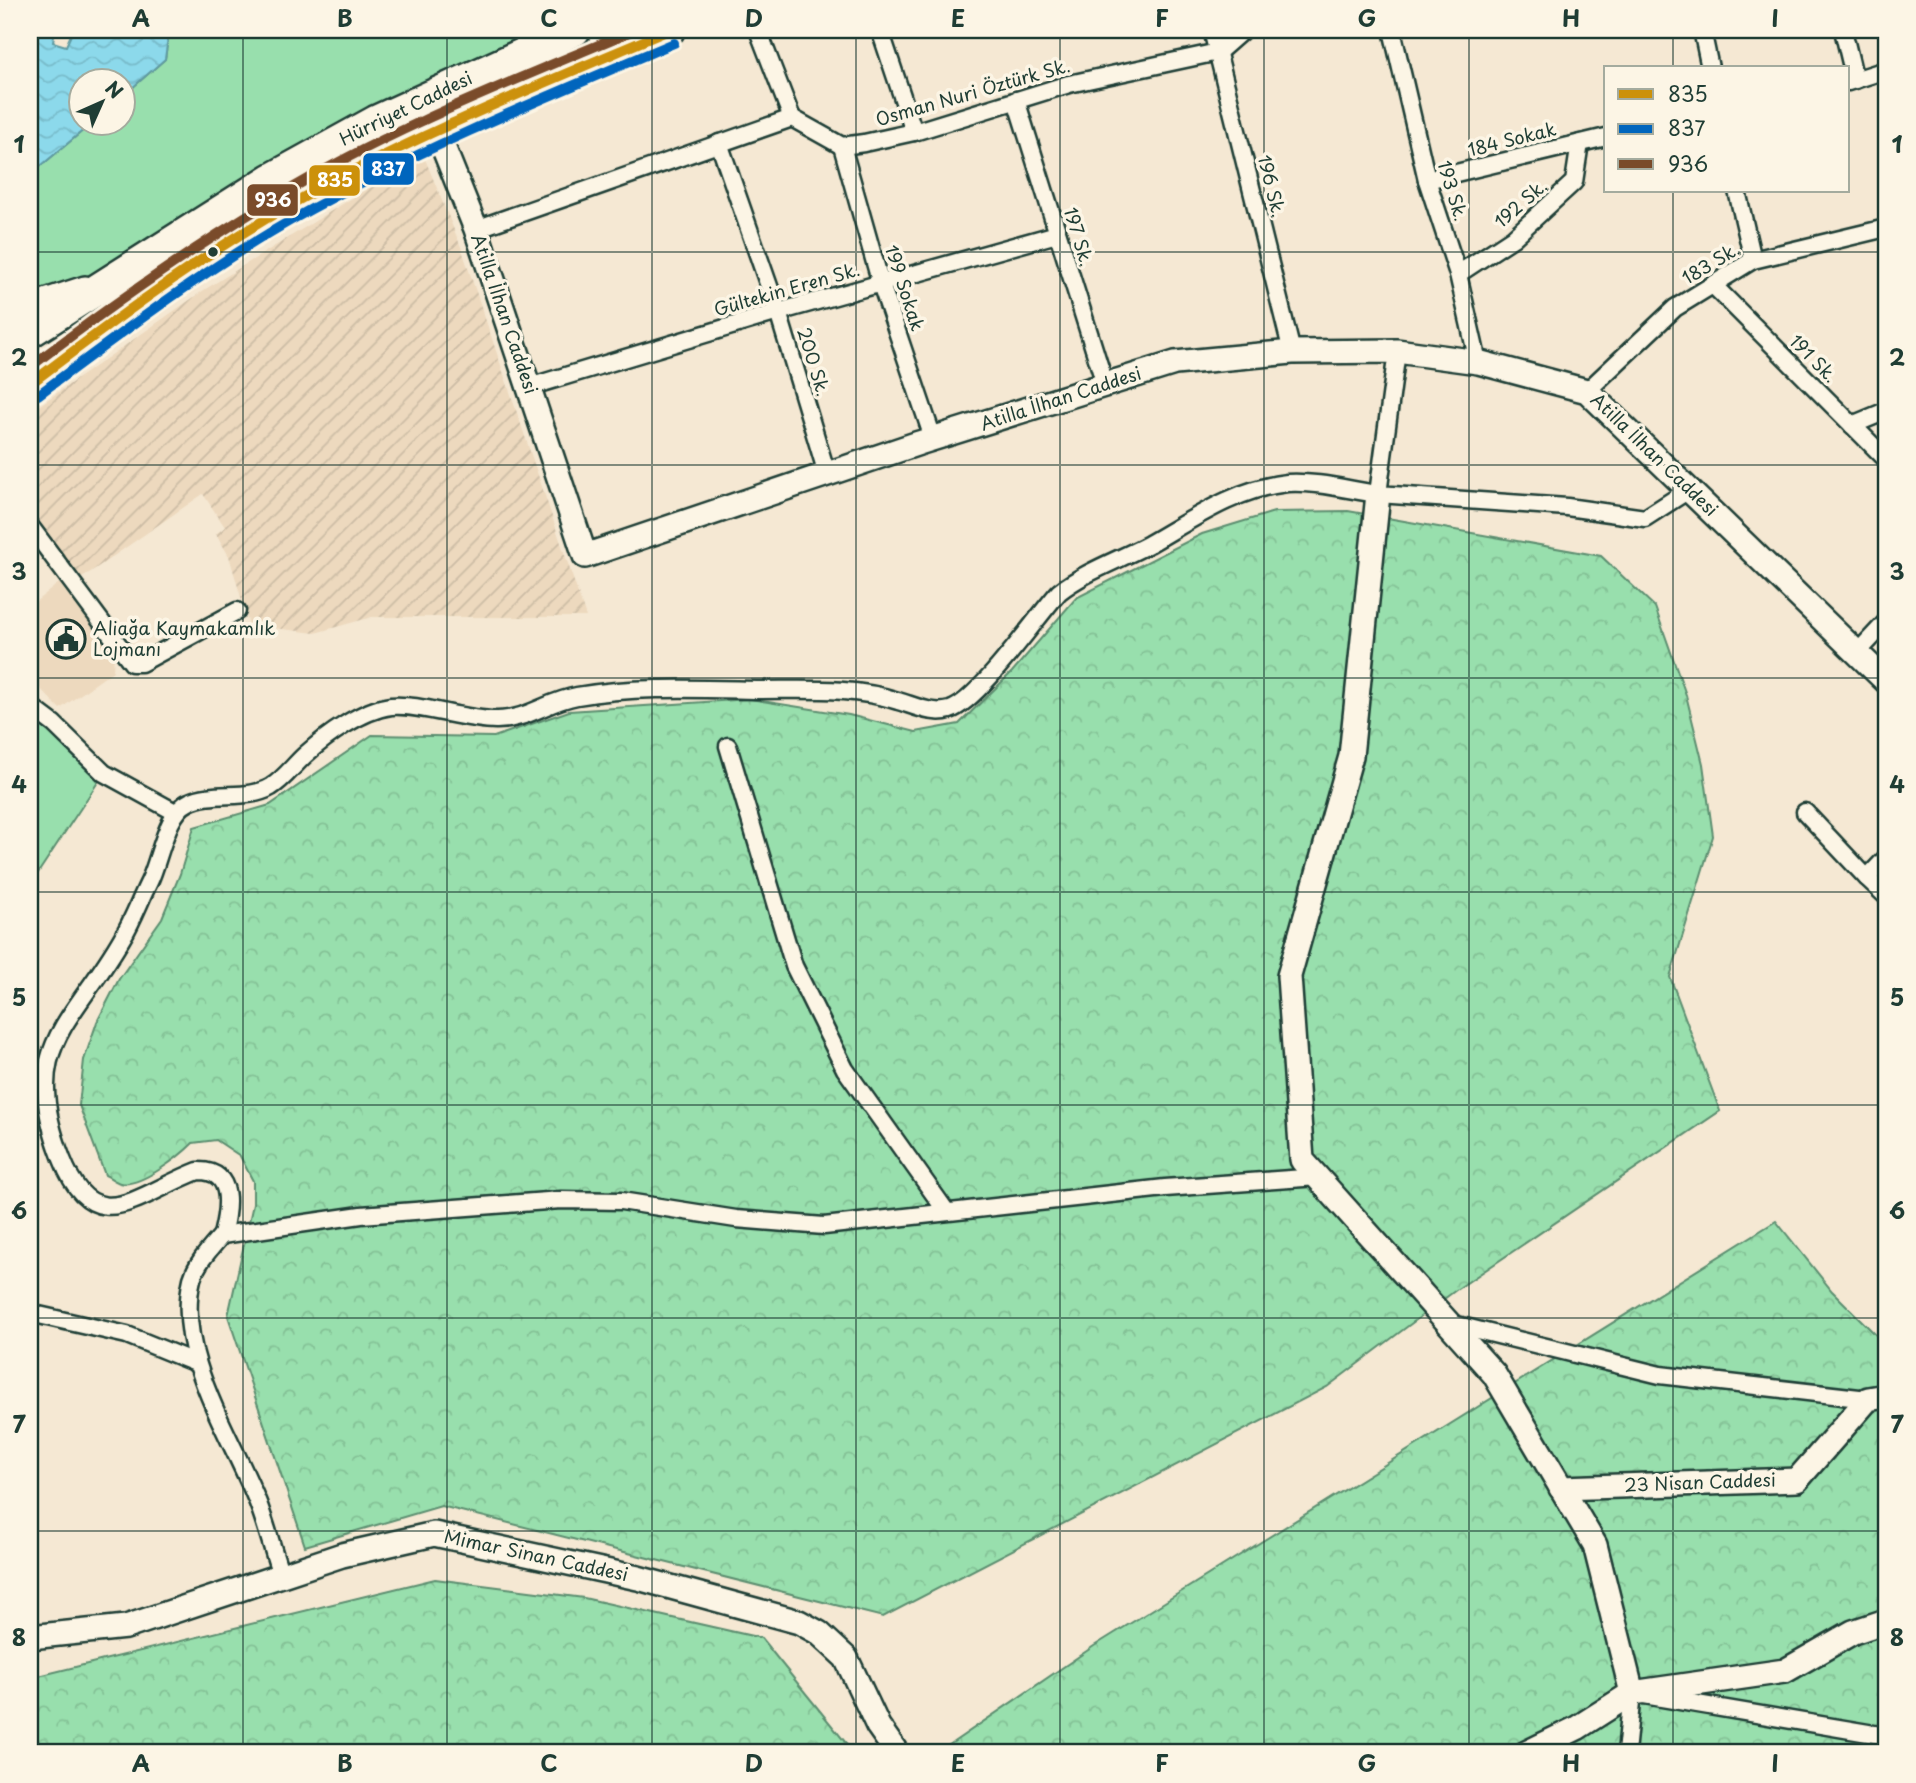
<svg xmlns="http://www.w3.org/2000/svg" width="1916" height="1783" viewBox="0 0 1916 1783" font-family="'Playpen Sans',sans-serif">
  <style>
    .built { fill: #edd9be }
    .industrial { fill: url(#industrial-furrows) }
    .forest { fill: url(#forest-crowns); stroke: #5c8e70; stroke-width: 2 }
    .green { fill: #98dfad; stroke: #5c8e70; stroke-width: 2 }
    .water { fill: url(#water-waves); stroke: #609ba2; stroke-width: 2 }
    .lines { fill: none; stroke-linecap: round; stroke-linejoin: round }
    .street-casing { stroke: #1f3d34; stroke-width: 21 }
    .secondary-casing { stroke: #1f3d34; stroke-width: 28 }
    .highway-casing { stroke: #1f3d34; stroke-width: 35 }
    .street { stroke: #fcf5e5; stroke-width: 16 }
    .secondary { stroke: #fcf5e5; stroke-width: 23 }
    .highway { stroke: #fcf5e5; stroke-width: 30 }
    .bus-1-casing { stroke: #fcf5e5; stroke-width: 16 }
    .bus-2-casing { stroke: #fcf5e5; stroke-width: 16 }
    .bus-3-casing { stroke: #fcf5e5; stroke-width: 16 }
    .bus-1 { stroke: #cc910a; stroke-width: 10 }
    .bus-2 { stroke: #0065bd; stroke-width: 10 }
    .bus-3 { stroke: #7a4b2a; stroke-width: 10 }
    .grid { fill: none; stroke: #1f3d34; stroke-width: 2; stroke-opacity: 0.55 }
    .bus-dot { fill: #1f3d34; stroke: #fcf5e5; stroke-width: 2.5 }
    .labels { text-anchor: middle; stroke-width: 7; stroke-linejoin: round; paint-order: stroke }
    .street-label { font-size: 18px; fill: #1f3d34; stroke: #fcf5e5 }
    .poi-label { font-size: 18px; fill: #1f3d34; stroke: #fcf5e5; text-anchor: start }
    .line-badge { stroke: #fcf5e5; stroke-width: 2.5 }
    .badge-label { font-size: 19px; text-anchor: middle; font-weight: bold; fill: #fff }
    .neatline { fill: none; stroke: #1f3d34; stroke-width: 2.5 }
    .grid-label { font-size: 23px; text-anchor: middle; font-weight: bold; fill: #1f3d34 }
  </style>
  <defs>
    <pattern id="industrial-furrows" width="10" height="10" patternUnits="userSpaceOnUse" patternTransform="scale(1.75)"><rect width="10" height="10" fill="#edd9be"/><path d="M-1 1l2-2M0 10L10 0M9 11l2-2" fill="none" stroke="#cbbba4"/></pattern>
    <pattern id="forest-crowns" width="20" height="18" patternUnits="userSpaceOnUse" patternTransform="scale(1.75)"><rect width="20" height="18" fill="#98dfad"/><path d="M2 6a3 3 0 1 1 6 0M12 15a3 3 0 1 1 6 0" fill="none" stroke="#83c095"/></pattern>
    <pattern id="water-waves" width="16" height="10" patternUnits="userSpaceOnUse" patternTransform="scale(1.75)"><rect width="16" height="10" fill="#8cd9eb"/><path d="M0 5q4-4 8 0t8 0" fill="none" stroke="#78bbca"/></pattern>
  </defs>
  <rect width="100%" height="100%" fill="#f5e8d3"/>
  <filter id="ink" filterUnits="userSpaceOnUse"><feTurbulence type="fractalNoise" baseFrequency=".0143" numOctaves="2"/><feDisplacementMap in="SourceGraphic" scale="14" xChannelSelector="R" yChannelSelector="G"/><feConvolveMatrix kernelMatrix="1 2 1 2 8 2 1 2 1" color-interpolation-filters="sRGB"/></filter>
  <g filter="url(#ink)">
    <polygon class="built" points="59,583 114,655 113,671 60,709 30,678 30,606"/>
    <polygon class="industrial" points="423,154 461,247 586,617 372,617 315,633 249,625 229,556 216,534 225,527 203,494 79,580 30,507 30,412 204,290"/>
    <g class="forest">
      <path d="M1348,511L1601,556L1655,607L1686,695L1703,764L1713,836L1670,977L1720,1111L1456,1290L1327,1387L883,1617L441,1506L305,1546L228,1316L253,1204V1181L240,1156L216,1140L193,1143C180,1156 140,1188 120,1183C115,1182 110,1177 105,1175L79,1105L84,1060L97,1022L119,979L162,918L180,874L194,827L270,805L372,735L494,737L569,711L750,699L849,715L916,732L959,724L1012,672L1076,598L1202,534L1274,512Z"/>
      <polygon points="1776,1221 1832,1291 1886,1345 1886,1753 939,1752 1094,1646"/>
      <polygon points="435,1579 584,1598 761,1638 854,1753 30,1753 30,1678"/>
    </g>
    <g class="green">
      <polygon points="169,30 575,30 121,275 30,306 30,175 92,123 122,122 123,96 165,59"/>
      <polygon points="30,706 104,773 30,885"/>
    </g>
    <polygon class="water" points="30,30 55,30 53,42 66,46 73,30 169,30 165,59 123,96 122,80 80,80 80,122 92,123 30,175"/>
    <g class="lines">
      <g class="street-casing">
        <g id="street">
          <polyline points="758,30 792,118"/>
          <polyline points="880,30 914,132"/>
          <polyline points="1212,30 1292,352"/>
          <polyline points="1392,30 1427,180 1458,274 1478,362"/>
          <polyline points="1702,30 1710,68"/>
          <polyline points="1843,30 1855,80"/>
          <polyline points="1848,82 1886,70"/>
          <polyline points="1016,100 1105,384"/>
          <polyline points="719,143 778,312 827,474"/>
          <polyline points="842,146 881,284 934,441"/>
          <polyline points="1427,180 1606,137"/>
          <polyline points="1737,191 1753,260"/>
          <polyline points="476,229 792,118 842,146 864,143 914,132 1069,84 1218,52 1243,30"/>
          <polyline points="1458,274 1513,238 1574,182 1580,143"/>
          <polyline points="1713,285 1886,459"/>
          <polyline points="1397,351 1378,494 1567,507 1645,518 1690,489"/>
          <polyline points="529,387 778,312 1057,234"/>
          <polyline points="1587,391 1675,308 1753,260 1886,228"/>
          <polyline points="1852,425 1886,411"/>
          <polyline points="30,526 132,663 141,663 237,611"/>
          <polyline points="1858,652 1886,622"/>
          <polyline points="30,706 54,724 104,773 175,812"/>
          <polyline points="728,746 794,966 845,1069 946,1211"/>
          <polyline points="1805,812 1867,878 1886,858"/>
          <polyline points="1867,878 1886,896"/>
          <path d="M222,1235C228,1211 236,1170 198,1171C138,1194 94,1242 62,1159C18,1047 72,1025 122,938C133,920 140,900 149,882C160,860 166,812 189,802C214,790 247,801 271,787C284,779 293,766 305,755C326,736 361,710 391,706C418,703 467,721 497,720C526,720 548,701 577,696C636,686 701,689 761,690C806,690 855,687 898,701C915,706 933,715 950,710C978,701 1036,618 1059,592C1086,571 1119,560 1149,544C1193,519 1235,489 1287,483C1316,481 1349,490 1378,494"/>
          <polyline points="30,1313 127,1335 196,1363"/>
          <polyline points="1449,1323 1660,1375 1868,1399"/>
          <path d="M281,1575C273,1551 267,1527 258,1503C232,1436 174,1354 192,1279C197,1262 211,1248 222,1235L361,1215L561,1200L621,1201L736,1219L824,1226L1165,1188L1318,1177"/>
          <polyline points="1626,1753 1632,1693 1886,1736"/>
        </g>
      </g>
      <g class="secondary-casing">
        <g id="secondary">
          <polyline points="436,129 476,229 585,556 919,443 1175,363 1292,352 1397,351 1478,362 1587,391 1886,681"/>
          <polyline points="30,306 85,288"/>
          <polyline points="1378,494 1351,756 1289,976 1302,1160 1494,1374 1595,1545 1632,1693 1785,1671 1853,1632 1886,1621"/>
          <polyline points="1561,1488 1797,1480 1868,1399 1886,1396"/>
          <polyline points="30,1637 126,1627 342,1555 434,1534 638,1578 799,1622 819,1633 846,1658 878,1726 897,1753"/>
          <polyline points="1526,1753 1577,1728 1632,1693"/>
        </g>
      </g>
      <g class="highway-casing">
        <g id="highway">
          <polyline points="30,332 271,179 376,121 575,30"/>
          <polyline points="30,384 132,307 287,207 436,129 669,30"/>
        </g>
      </g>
      <use href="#street" class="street"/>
      <use href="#secondary" class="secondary"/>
      <use href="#highway" class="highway"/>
      <g class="bus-1-casing">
        <path id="bus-1" d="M30,384C113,321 197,258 288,206C410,137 540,85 669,30"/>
      </g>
      <g class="bus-2-casing">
        <path id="bus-2" d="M38,395C121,333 205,269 295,218C417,150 546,97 674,43"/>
      </g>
      <g class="bus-3-casing">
        <path id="bus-3" d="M30,367C110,306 192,248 279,196C391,128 514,81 634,30"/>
      </g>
      <use href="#bus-1" class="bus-1"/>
      <use href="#bus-2" class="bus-2"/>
      <use href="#bus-3" class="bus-3"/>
    </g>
  </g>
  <path class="grid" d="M243,30V1753M447,30V1753M652,30V1753M856,30V1753M1060,30V1753M1264,30V1753M1469,30V1753M1673,30V68M1673,191V1753M30,252H1886M30,465H1886M30,678H1886M30,892H1886M30,1105H1886M30,1318H1886M30,1531H1886"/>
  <defs>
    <g id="civic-ring" transform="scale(2.0125)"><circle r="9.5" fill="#fcf5e5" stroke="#1f3d34" stroke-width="1.5"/><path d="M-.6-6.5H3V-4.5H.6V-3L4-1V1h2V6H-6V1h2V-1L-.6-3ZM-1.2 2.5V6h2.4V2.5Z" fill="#1f3d34"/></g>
  </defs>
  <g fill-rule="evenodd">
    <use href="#civic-ring" x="66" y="639"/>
  </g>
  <circle class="bus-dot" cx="213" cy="252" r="6"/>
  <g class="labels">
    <g class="street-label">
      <text transform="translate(973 93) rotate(-16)" y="6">Osman Nuri Öztürk Sk.</text>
      <text transform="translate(406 109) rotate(-26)" y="6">Hürriyet Caddesi</text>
      <text transform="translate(1512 140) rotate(-14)" y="6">184 Sokak</text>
      <text transform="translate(1271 186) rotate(76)" y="6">196 Sk.</text>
      <text transform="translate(1452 191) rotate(73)" y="6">193 Sk.</text>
      <text transform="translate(1521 204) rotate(-41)" y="6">192 Sk.</text>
      <text transform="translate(1078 237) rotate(73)" y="6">197 Sk.</text>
      <text transform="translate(1711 264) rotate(-31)" y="6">183 Sk.</text>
      <text transform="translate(904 288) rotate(72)" y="6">199 Sokak</text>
      <text transform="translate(787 290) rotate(-16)" y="6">Gültekin Eren Sk.</text>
      <text transform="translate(504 314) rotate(71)" y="6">Atilla İlhan Caddesi</text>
      <text transform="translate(1813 359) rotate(45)" y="6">191 Sk.</text>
      <text transform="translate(813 362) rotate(73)" y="6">200 Sk.</text>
      <text transform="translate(1061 399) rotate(-18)" y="6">Atilla İlhan Caddesi</text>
      <text transform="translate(1654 455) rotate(44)" y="6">Atilla İlhan Caddesi</text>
      <text transform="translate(1700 1483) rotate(-2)" y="6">23 Nisan Caddesi</text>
      <text transform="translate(536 1556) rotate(12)" y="6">Mimar Sinan Caddesi</text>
    </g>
    <g class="poi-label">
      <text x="93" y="635">Aliağa Kaymakamlık<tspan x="93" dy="21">Lojmanı</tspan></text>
    </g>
  </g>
  <g class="line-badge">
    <rect x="362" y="152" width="53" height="34" rx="7" fill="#0065bd"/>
    <rect x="308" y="164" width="53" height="33" rx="7" fill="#cc910a"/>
    <rect x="246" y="183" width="53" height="34" rx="7" fill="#7a4b2a"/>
  </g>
  <g class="badge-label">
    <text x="388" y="176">837</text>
    <text x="335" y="187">835</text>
    <text x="273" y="207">936</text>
  </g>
  <rect width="1916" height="1783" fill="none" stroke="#fcf5e5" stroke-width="77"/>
  <rect x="1604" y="66" width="245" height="126" fill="#fcf5e5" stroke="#a4ab9e" stroke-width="2"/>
  <rect x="1618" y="89" width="35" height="10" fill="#cc910a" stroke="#a4ab9e" stroke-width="2"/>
  <text x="1668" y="102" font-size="21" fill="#1f3d34">835</text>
  <rect x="1618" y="124" width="35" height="10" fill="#0065bd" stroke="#a4ab9e" stroke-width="2"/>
  <text x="1668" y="136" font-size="21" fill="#1f3d34">837</text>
  <rect x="1618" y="159" width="35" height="10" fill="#7a4b2a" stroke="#a4ab9e" stroke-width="2"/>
  <text x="1668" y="172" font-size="21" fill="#1f3d34">936</text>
  <g transform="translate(102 102) rotate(45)"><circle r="33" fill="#fcf5e5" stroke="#a4ab9e" stroke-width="2"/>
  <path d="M0-5L12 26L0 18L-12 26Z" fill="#1f3d34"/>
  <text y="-10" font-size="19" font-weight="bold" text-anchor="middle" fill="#1f3d34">N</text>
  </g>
  <rect x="38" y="38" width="1840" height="1706" class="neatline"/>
  <g class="grid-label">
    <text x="141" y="27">A</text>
    <text x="345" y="27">B</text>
    <text x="549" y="27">C</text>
    <text x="754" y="27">D</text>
    <text x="958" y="27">E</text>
    <text x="1162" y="27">F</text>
    <text x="1367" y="27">G</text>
    <text x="1571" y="27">H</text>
    <text x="1775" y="27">I</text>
    <text x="19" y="153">1</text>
    <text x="1897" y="153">1</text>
    <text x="19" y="366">2</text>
    <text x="1897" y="366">2</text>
    <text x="19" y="580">3</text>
    <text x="1897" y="580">3</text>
    <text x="19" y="793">4</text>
    <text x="1897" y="793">4</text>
    <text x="19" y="1006">5</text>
    <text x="1897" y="1006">5</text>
    <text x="19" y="1219">6</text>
    <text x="1897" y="1219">6</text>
    <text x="19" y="1433">7</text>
    <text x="1897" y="1433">7</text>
    <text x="19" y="1646">8</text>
    <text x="1897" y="1646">8</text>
    <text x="141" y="1772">A</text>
    <text x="345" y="1772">B</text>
    <text x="549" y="1772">C</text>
    <text x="754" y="1772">D</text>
    <text x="958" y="1772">E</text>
    <text x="1162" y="1772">F</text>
    <text x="1367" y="1772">G</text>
    <text x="1571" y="1772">H</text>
    <text x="1775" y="1772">I</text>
  </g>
</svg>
